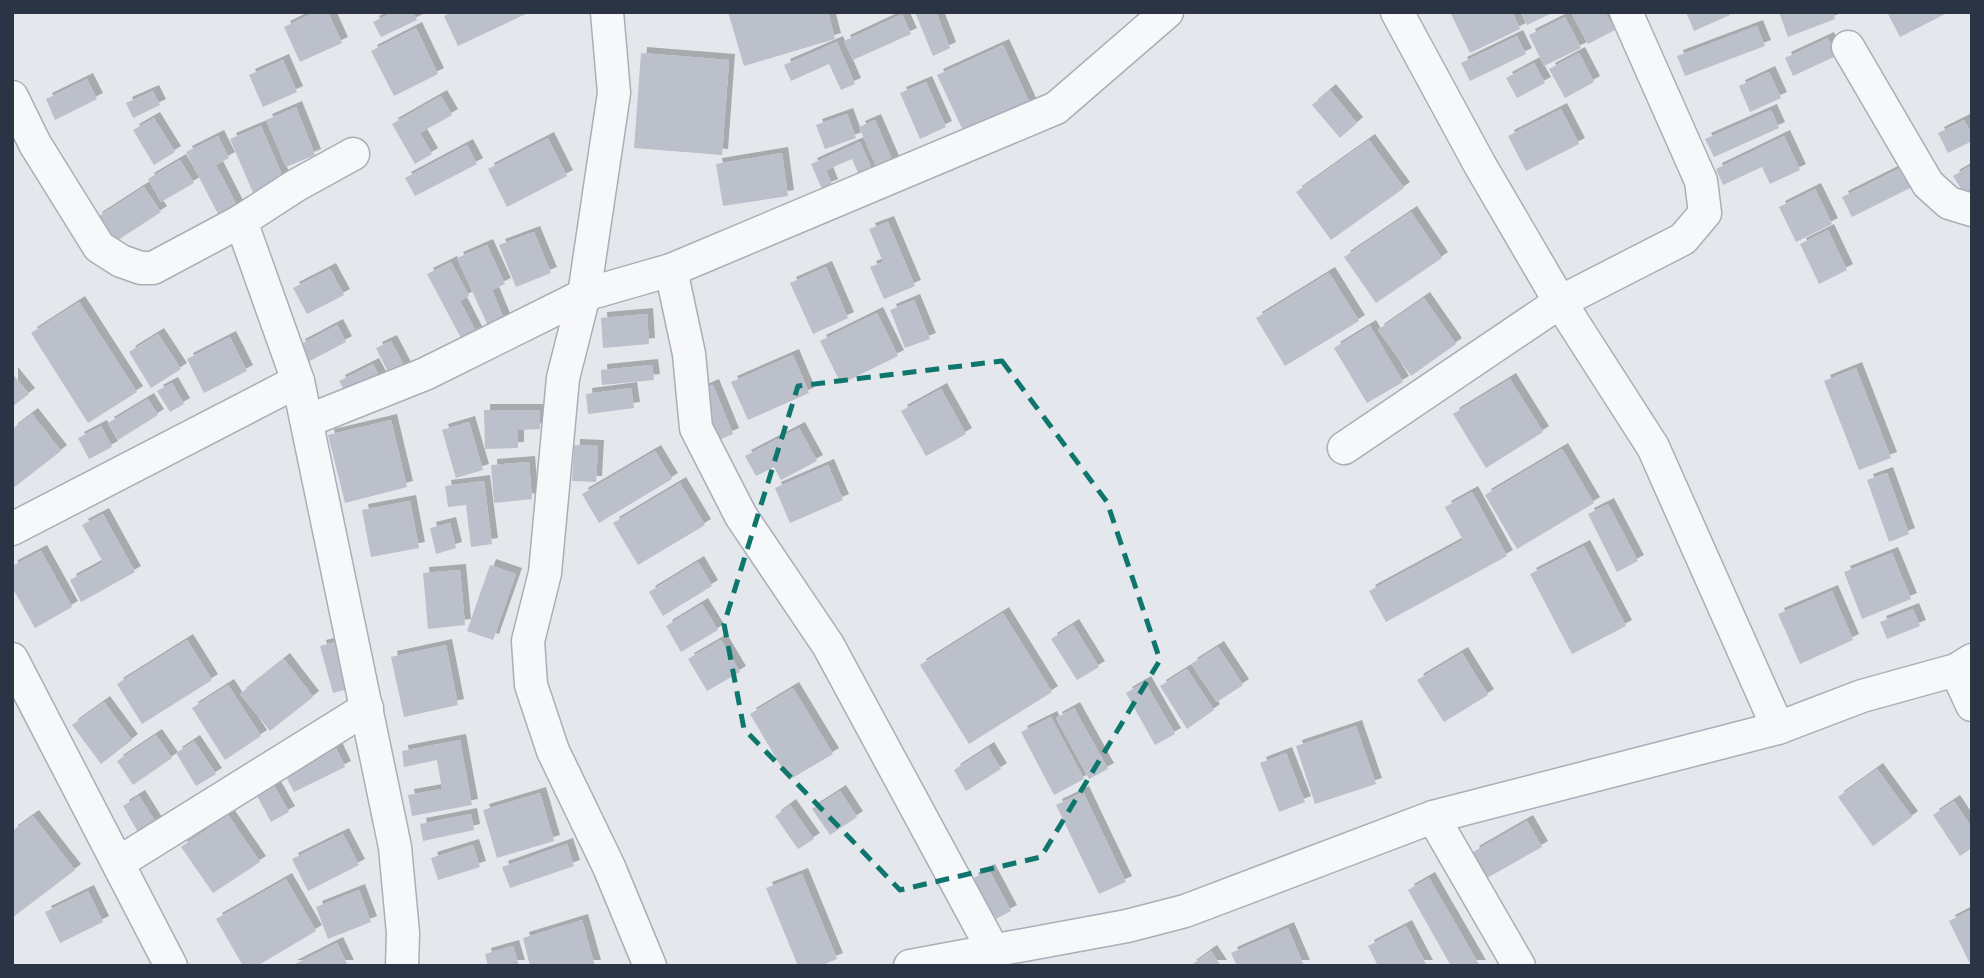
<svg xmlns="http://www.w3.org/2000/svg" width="1984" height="978" viewBox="0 0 1984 978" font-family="Helvetica,sans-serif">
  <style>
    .building { fill: #bbc0ca; filter: url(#shadow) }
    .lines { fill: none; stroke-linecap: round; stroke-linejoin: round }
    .minor-casing { stroke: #a9aeb7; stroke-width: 35 }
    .minor { stroke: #f7f8fa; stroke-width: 32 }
    .marked { fill: none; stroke: #0f766e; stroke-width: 5; stroke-dasharray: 14 9; stroke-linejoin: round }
  </style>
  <defs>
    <filter id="shadow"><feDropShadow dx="6" dy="-6" stdDeviation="0" flood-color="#0004"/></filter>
  </defs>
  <rect width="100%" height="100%" fill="#e4e7ec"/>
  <g class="building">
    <polygon points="315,12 328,12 342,43 300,62 284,27"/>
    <polygon points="393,12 413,12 417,20 381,37 373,22"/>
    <polygon points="452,12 530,12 458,46 444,16"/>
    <polygon points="728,12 828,12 835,39 744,66"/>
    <polygon points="915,12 936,12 950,48 933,56"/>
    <polygon points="1450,12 1512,12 1520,29 1470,53"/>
    <polygon points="1521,12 1554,12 1527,25"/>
    <polygon points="1574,12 1605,12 1615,30 1588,44 1572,14"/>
    <polygon points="1686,12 1728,12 1730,15 1694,31"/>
    <polygon points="1779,12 1798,12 1799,15 1805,12 1833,12 1835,19 1788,37"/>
    <polygon points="1887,12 1949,12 1900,37"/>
    <polygon points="902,14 911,34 853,60 844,41"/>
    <polygon points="1565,17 1581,48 1544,66 1529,35"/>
    <polygon points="1757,26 1765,46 1685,76 1677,56"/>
    <polygon points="416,28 438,74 394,96 371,51"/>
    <polygon points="1517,36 1526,54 1470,81 1461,63"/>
    <polygon points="1828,38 1836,56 1793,76 1785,58"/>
    <polygon points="837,42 855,84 841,90 829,64 791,81 784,65"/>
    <polygon points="1003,45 1032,108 967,139 937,75"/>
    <polygon points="641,53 729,60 722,155 634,148"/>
    <polygon points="1579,53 1594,82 1565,98 1549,69"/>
    <polygon points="283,60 297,92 263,107 249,75"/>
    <polygon points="1534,63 1545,83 1517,98 1506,78"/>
    <polygon points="1769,72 1781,98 1750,112 1739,86"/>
    <polygon points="87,79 97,99 55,120 46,99"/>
    <polygon points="926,82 946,127 920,139 900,93"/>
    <polygon points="1330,90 1357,123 1340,138 1312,105"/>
    <polygon points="153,91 160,105 133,118 126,103"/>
    <polygon points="441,96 452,115 420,133 432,154 415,164 392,124"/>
    <polygon points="296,107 315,155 286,167 266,120"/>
    <polygon points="1561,109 1579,144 1526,171 1508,136"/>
    <polygon points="1771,110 1779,128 1714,157 1705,139"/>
    <polygon points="847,114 856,138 825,149 816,125"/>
    <polygon points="154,118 175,152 154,165 133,130"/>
    <polygon points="875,120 897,171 881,177 859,127"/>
    <polygon points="1964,120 1972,135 1972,141 1948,153 1938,133"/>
    <polygon points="261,126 285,182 254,195 230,139"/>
    <polygon points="218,136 229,158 216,165 238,208 220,218 186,152"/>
    <polygon points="1784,136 1800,170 1770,184 1762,167 1723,185 1716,169"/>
    <polygon points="548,138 567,176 507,207 488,169"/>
    <polygon points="1369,140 1404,188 1331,240 1296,192"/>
    <polygon points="860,142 875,176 862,182 852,159 826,170 832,185 822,189 811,164"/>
    <polygon points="467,145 477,164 415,196 405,178"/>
    <polygon points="782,153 788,196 723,206 716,164"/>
    <polygon points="180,160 194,183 161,202 148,179"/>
    <polygon points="1972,165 1972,199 1969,201 1953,176"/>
    <polygon points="1902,167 1912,187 1852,217 1842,197"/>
    <polygon points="144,187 161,212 112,244 96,218"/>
    <polygon points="1815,189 1832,224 1796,242 1779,207"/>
    <polygon points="1411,212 1442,258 1376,303 1344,257"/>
    <polygon points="888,222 915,286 884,299 870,267 883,262 869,229"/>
    <polygon points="1828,230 1847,270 1819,284 1800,244"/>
    <polygon points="534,232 551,273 516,287 499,245"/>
    <polygon points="487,245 505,284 492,290 504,319 488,326 457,258"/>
    <polygon points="451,262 469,296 460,301 476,332 462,340 427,274"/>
    <polygon points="826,267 848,318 813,334 790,283"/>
    <polygon points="330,269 344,295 307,314 293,288"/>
    <polygon points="1329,273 1359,321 1285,366 1256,318"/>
    <polygon points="1424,298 1456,344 1411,376 1378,330"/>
    <polygon points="914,300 930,339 905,348 890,310"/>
    <polygon points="79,302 137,392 88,423 31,333"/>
    <polygon points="877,313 898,356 841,384 820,341"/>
    <polygon points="647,314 649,344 603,348 601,318"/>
    <polygon points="337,325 346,342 308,362 299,345"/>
    <polygon points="1370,326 1403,382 1367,403 1334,348"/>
    <polygon points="158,334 181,369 151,388 129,352"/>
    <polygon points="230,337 247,371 204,393 187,359"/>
    <polygon points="391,341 405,368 390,376 376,348"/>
    <polygon points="793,355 809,393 748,420 731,382"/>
    <polygon points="373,364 382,381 349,398 339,381"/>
    <polygon points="652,365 654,380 602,385 601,370"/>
    <polygon points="1856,368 1891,458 1859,470 1824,381"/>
    <polygon points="12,373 29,394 12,407"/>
    <polygon points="1510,379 1543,432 1486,468 1453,414"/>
    <polygon points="172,383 184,404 170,412 157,391"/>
    <polygon points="713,385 733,434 719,440 699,391"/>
    <polygon points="631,388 634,408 588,414 586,394"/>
    <polygon points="941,389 966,434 926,456 901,411"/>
    <polygon points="148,399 158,415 118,440 108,423"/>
    <polygon points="484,410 540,410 540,429 518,430 518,448 485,449"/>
    <polygon points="32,414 61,451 12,489 12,429"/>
    <polygon points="391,420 407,487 345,503 328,435"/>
    <polygon points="469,422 483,470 456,478 442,430"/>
    <polygon points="101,426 112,447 89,459 78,438"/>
    <polygon points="799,428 817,461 781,480 774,467 756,476 745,456"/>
    <polygon points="574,445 598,446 596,482 572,481"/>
    <polygon points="1562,449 1594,503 1517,549 1485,495"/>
    <polygon points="655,451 672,479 599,523 582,494"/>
    <polygon points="529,462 532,499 494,503 491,465"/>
    <polygon points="828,465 843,500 790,523 775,488"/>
    <polygon points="1887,473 1909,534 1889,542 1867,480"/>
    <polygon points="484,481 492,544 471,547 466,505 448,507 445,486"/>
    <polygon points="680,483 705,525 638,565 613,523"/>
    <polygon points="1472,492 1507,556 1386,622 1369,591 1463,540 1445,507"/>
    <polygon points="410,501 419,548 371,557 362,510"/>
    <polygon points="1608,504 1638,561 1617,572 1588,514"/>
    <polygon points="103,514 135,572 81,602 70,580 103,562 82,525"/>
    <polygon points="450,523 456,548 436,554 430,528"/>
    <polygon points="1584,546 1626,626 1572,654 1530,574"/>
    <polygon points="41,551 72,607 35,628 12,587 12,566"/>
    <polygon points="1892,553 1911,599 1862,619 1844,572"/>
    <polygon points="698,562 712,586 663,616 649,592"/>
    <polygon points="490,565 516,574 493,640 467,631"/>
    <polygon points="460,570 465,625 428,629 423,573"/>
    <polygon points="1832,591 1853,640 1800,664 1778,614"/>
    <polygon points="702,604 718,630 681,652 666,626"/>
    <polygon points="1913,609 1920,626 1887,639 1880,622"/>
    <polygon points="1003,613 1052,692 969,744 920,665"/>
    <polygon points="1073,625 1099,667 1077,680 1051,639"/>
    <polygon points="187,640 212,680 142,724 117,684"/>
    <polygon points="721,640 740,672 707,691 688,659"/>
    <polygon points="336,642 348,689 333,693 320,646"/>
    <polygon points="446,645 458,705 404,717 391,657"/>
    <polygon points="1218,647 1243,685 1217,702 1191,664"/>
    <polygon points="1462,653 1488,695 1444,722 1417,680"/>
    <polygon points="284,659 313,697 270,731 240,694"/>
    <polygon points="1187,669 1214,710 1187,729 1160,686"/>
    <polygon points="1145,682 1175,734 1155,745 1126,693"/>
    <polygon points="228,685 261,736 225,760 192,708"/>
    <polygon points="793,688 833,754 789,780 750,714"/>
    <polygon points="104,702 132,740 101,764 72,725"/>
    <polygon points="1074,708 1108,769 1089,779 1056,718"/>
    <polygon points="1051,717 1084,779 1054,795 1021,732"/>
    <polygon points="1356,726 1376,784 1315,804 1296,746"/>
    <polygon points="156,735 172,758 133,785 117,761"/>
    <polygon points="460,740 472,805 412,816 408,795 442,789 437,760 404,767 402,751"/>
    <polygon points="194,741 216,774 196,786 176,753"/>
    <polygon points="335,746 345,767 294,792 283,771"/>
    <polygon points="988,748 1001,769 966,791 954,770"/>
    <polygon points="1286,753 1305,802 1279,812 1260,763"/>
    <polygon points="1877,769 1912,817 1873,846 1838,797"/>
    <polygon points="272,782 289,812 271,822 255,792"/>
    <polygon points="840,791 857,817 830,835 812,809"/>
    <polygon points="1083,792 1126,882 1099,894 1056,805"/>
    <polygon points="540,793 554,841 497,858 483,810"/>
    <polygon points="139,796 156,823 139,834 123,806"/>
    <polygon points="1954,801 1972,828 1972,848 1960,856 1933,815"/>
    <polygon points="790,805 814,839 798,849 775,816"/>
    <polygon points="471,814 474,830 423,841 420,824"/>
    <polygon points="228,815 260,862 213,893 181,847"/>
    <polygon points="33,816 75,870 12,918 12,831"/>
    <polygon points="1527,821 1542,847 1487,878 1473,852"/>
    <polygon points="343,834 359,865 308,891 292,859"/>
    <polygon points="567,844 574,866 510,888 502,867"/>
    <polygon points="473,845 480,867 438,880 431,858"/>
    <polygon points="989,870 1011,911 994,920 972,879"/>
    <polygon points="802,874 837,959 820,966 798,966 766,888"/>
    <polygon points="1429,878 1480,966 1451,966 1408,890"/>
    <polygon points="286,879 316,931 257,966 243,966 216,919"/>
    <polygon points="359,890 371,922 328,939 316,907"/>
    <polygon points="88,891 103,922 60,943 45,912"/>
    <polygon points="1972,909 1972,966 1971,966 1949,921"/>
    <polygon points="582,920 595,966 530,966 523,938"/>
    <polygon points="1406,926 1427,966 1378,966 1368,946"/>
    <polygon points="1288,928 1304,966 1237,966 1231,953"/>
    <polygon points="337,943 348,966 291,966"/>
    <polygon points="513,946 519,966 488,966 485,954"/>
    <polygon points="1211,951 1221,966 1190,966"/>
  </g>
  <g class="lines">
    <g class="minor-casing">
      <g id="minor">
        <polyline points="607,12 614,93 584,295 563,378 545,573 528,641 531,685 553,751 609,867 650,966"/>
        <polyline points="1397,12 1480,165 1560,302 1653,447 1778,728"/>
        <polyline points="1848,47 1928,184 1949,203 1972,210"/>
        <polyline points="12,97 35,144 99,247 121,261 141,268 153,268 241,221"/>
        <polyline points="353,154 295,186 241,221 298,381 395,847 403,933 402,966"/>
        <polyline points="671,270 689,354 696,428 741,516 828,645 993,950"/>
        <polyline points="307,421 425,374 584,295 671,270 1056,108 1167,12"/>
        <polyline points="1344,448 1560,302 1683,239 1705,213 1701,181 1626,12"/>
        <polyline points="12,529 298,381"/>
        <polyline points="12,659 171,966"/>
        <polyline points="1956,670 1972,705"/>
        <polyline points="1433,817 1519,966"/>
        <polyline points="118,863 367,708"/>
        <polyline points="910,966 1127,926 1185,911 1433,817 1778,728 1862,696 1956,670 1972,660"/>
      </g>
    </g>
    <use href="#minor" class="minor"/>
  </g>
  <path class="marked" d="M1002,361L1107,502L1160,660L1041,857L900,890L744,729L724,624L798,386Z"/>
  <rect width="1984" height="978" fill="none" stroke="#2b3445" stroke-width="28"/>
</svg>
